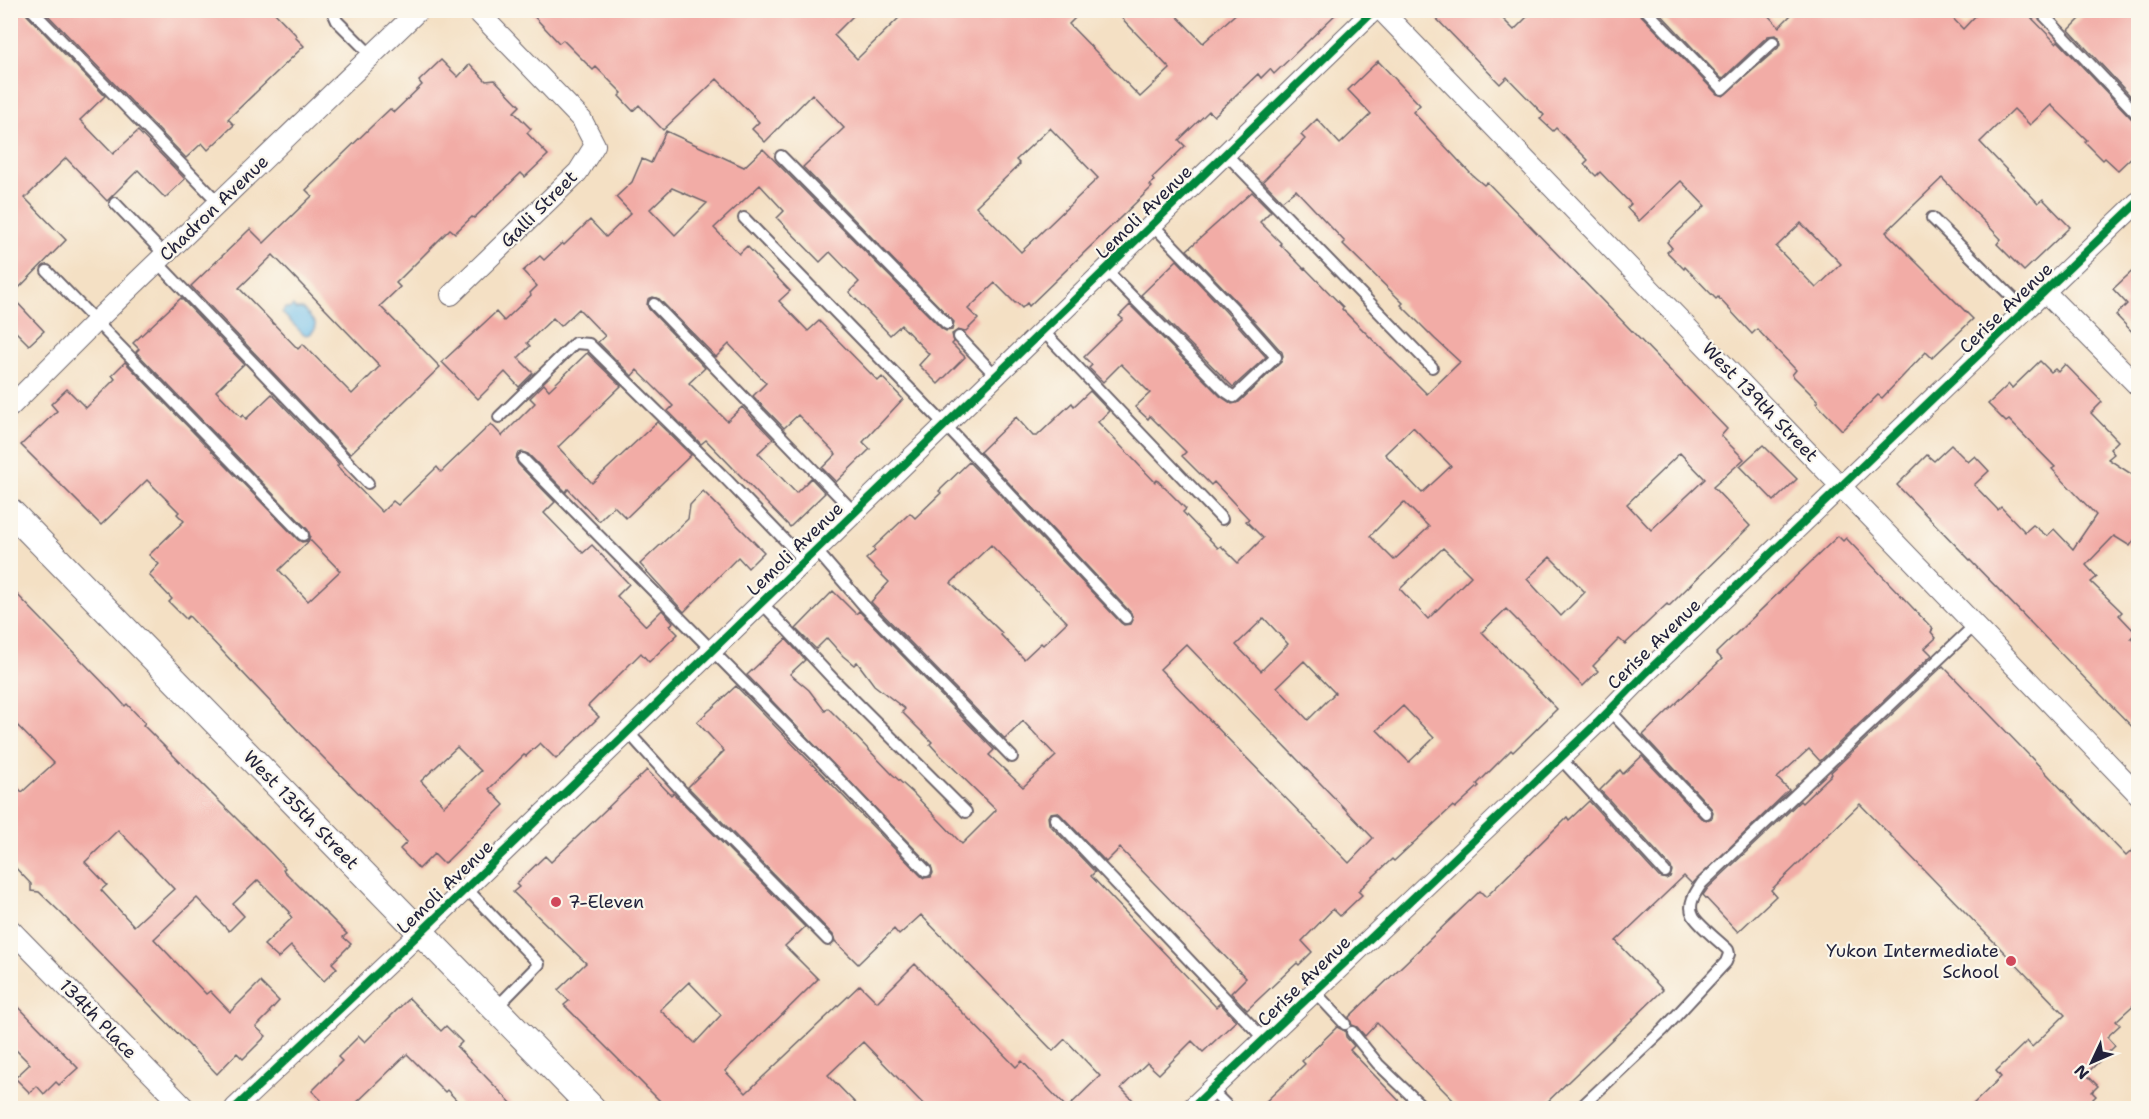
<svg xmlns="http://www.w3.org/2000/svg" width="2149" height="1119" viewBox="0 0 2149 1119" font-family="'Shantell Sans',sans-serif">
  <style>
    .water { fill: #70bfeb; stroke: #497093; stroke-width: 1.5 }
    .building { fill: #f2aca6; fill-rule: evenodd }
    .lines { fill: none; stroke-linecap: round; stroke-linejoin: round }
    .service-casing { stroke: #6c646b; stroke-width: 14 }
    .minor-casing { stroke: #6c646b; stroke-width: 22 }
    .tertiary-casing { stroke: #6c646b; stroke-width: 28 }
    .service { stroke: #fff; stroke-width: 10 }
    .minor { stroke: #fff; stroke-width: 20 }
    .tertiary { stroke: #fff; stroke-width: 26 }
    .cycleway-casing { stroke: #fbf7ec; stroke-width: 11 }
    .cycleway { stroke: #00873e; stroke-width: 8 }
    .poi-dot { fill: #d1495b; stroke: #fbf7ec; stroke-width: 2 }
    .labels { text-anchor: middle; stroke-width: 4.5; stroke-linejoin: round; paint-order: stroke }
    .street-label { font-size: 18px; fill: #22223b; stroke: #fbf7ec }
    .poi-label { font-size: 18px; fill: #22223b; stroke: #fbf7ec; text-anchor: start }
  </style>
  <rect width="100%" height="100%" fill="#fbf7ec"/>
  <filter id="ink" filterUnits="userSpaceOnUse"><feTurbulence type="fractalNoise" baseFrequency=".0167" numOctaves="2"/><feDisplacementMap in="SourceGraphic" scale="12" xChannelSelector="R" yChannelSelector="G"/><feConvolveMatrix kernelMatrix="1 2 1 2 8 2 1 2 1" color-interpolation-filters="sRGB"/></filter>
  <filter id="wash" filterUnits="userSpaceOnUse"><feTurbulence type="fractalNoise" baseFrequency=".008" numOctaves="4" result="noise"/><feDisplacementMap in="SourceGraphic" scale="24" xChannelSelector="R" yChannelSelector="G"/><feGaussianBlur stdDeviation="1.35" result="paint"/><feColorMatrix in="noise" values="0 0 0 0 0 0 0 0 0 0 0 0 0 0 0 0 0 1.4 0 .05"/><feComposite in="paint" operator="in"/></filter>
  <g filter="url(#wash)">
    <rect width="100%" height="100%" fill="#f4e0c4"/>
    <polygon class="water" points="293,306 295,309 303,309 315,323 315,329 310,334 304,335 282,313 285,308 289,309"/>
    <g id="blocks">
      <g class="building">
        <polygon points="10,10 25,10 27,15 105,96 80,120 113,154 138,131 185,179 165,198 138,170 107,201 66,158 25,198 66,240 11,296 44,331 29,345 10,326"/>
        <polygon points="43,10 272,10 297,36 295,37 304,46 228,119 234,125 208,150 202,143 186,158"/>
        <path d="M528,10H859L834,35L857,59L907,10H1083L1069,24L1140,97L1170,69L1114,10H1171L1203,43L1240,10H1340L1274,74L1270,69L1261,78L1258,74L1214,116L1209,111L1179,140L1185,146L1152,178L1154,181L1150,185L1152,187L1029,306L1027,303L1022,308L1016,302L1015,303L995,283L968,309L978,319L965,332L958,330L952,334L954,342L952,344L965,357L938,384L919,365L929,354L901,325L890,335L849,292L859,282L830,252L820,262L777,218L784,211L760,185L714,228L739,254L747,246L790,291L779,301L808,331L819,321L878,381L882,377L903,399L863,442L870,449L836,482L822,468L836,454L798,415L784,428L753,396L766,383L729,344L716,357L659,299L653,297L648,299L647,305L649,309L705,368L689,383L727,421L742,407L773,439L758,453L796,493L811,478L825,493L790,527L706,440L701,444L668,411L673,406L637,370L632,376L598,342L605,336L579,309L561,326L553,318L527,343L530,346L518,358L533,373L519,387L505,372L478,399L442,362L496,312L504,321L531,295L530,293L537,286L523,271L540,256L544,260L562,243L564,245L590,220L606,237L631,213L616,197L632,182L642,159L651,163L666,131L744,167L763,149L942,329L946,331L952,330L954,322L803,167L844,128L812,94L765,142L752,129L759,122L717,79L663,130L639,105L633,111L619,96L622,93L596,67L593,70L563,40L559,43ZM1050,128L1098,178L1021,252L976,206L1020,164L1016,160ZM672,188L707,203L675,235L650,209Z"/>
        <path d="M1428,10H1494L1514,30L1534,10H1639L1641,15L1717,94L1723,96L1778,48L1780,44L1779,37L1775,35L1768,36L1722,79L1657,10H1763L1779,27L1796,10H1945L1963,29L1981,10H2024L2056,43L2058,41L2133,120L2139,122V150L2118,170L2105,158L2103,160L2085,142L2087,140L2051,105L2030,125L2014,109L1980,142L2038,203L2043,199L2070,227L2024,271L1997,244L2001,239L1942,178L1886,232L1973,319L1932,358L1926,352L1882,398L1878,395L1842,430L1816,403L1818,401L1792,375L1796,370L1757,329L1752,334L1718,297L1716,299L1685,267L1684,269L1667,252L1672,248L1667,242L1705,206L1681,181L1639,221L1627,208L1631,204L1600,172L1596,176L1584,164L1588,160L1556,128L1553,131L1540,119L1544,115L1507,77L1500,84ZM1801,223L1841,264L1816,288L1776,247Z"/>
        <polygon points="2089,10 2139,10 2139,105 2069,30"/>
        <path d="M441,60L458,77L470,64L486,81L495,80L520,106L514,112L531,129L527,133L548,155L525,177L521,173L474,218L472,217L455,233L450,229L396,283L400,287L380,306L440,367L350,454L191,286L250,229L264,243L312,196L306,190L372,126L390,109L394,112L422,85L419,81ZM273,255L380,366L352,394L303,344L298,349L239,288Z"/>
        <path d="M1378,61L1420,105L1413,112L1472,175L1484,185L1487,182L1531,227L1727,429L1721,436L1744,459L1713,487L1750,526L1669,606L1667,604L1625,644L1619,639L1593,666L1598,671L1583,686L1506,609L1482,632L1557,709L1513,752L1511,750L1477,784L1479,786L1455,808L1453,806L1394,861L1392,859L1358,891L1362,895L1340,916L1333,909L1302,941L1312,952L1299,965L1297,963L1247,1010L1231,993L1246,978L1120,848L1106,862L1060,814L1057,812L1050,813L1048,817L1049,824L1095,872L1091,876L1216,1007L1220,1003L1236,1021L1203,1052L1192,1041L1159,1074L1147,1063L1121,1088L1133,1100L1125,1108H927L863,1042L828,1075L860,1108H667L564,1005L569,1001L558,990L586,963L513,892L519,887L516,884L545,856L551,862L647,770L671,795L673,793L805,927L785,946L818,979L725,1071L746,1093L860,985L877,1002L915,964L1016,1067L1022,1061L1067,1108L1100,1076L1065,1039L1053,1051L921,915L899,935L894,929L858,964L835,941L833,935L688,787L724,751L697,722L736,686L921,876L924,878L931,877L933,873L931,866L747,675L786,639L805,660L790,674L809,690L825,711L828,708L843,723L892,774L913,793L962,844L996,810L939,754L930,744L932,742L902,712L905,709L874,685L857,662L854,665L843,656L827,638L816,649L796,629L833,591L856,614L859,611L994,750L989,755L1023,787L1056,756L1023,721L1005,739L871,602L889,582L866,559L875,551L873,548L910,513L915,518L941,493L939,491L969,462L1121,623L1124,625L1131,624L1133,620L1131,613L980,452L1016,417L1033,436H1037L1072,403L1074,406L1090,391L1109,411L1098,422L1155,482L1157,480L1186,509L1183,512L1218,548L1221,546L1238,563L1263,538L1246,521L1249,519L1214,482L1211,485L1182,456L1186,452L1150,416L1148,419L1135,407L1150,393L1121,364L1103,382L1089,368L1092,365L1084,357L1123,319L1119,316L1130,305L1220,396L1232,404L1239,402L1281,362L1283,356L1282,352L1238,303L1187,250L1252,192L1271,211L1260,222L1281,243L1280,244L1304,269L1305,268L1343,307L1342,309L1427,394L1460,362L1435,339L1401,305L1403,303L1343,244L1345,242L1296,190L1282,201L1263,181L1305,139L1301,135L1317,119L1340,144L1371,114L1348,90ZM1413,427L1451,466L1422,493L1385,454ZM1680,453L1705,479L1651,530L1627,504ZM1404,502L1429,527L1394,560L1370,536ZM991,545L1067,622L1043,645L1041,643L1024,659L1001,635L1002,633L951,583ZM1443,548L1471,576L1428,619L1400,589ZM1550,557L1585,592L1561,616L1527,579ZM1264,618L1288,644L1261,671L1236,645ZM1186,644L1373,838L1349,863L1160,669ZM1304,661L1335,693L1308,720L1277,687ZM1403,706L1434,738L1409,762L1377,730ZM689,982L721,1015L695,1043L660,1010Z"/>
        <polygon points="1177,260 1227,313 1266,357 1233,387 1141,295"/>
        <polygon points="2139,265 2139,339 2116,315 2127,304 2113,289"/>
        <path d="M181,298L244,364L216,391L241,417L243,415L246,419L272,394L339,464L337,466L382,512L393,501L398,505L437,467L441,472L491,424L502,436L535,403L530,398L544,384L549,390L587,353L621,386L558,447L592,483L657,422L691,455L626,518L614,506L599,521L568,489L566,492L528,454L522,452L517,454L516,460L518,464L555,502L544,513L583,553L592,545L629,584L617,596L646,626L662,610L673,622L670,626L678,634L649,662L641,653L588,706L599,717L556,759L540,743L526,756L524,755L489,789L504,805L444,864L434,854L419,869L400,849L407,842L317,751L189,616L186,619L169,602L172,599L149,575L159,564L149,555L184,521L177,514L179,512L147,480L101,525L21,445L57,411L51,404L67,389L86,408L115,379L112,375L125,362L298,540L302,542L308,541L310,536L308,530L136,352L139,349L133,343ZM310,540L340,571L308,601L279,570ZM457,747L481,771L444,806L421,781Z"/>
        <polygon points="2040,361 2051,372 2055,369 2058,372 2065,364 2102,402 2091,413 2118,441 2110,449 2114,454 2108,459 2139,479 2139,533 2130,546 2114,536 2086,565 2097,577 2091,582 2122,612 2119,615 2136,633 2131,638 2139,645 2139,734 1897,485 1927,455 1934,461 1951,445 1968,462 1975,456 1989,471 1974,485 1998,510 2001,507 2025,532 2033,525 2047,536 2054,529 2073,549 2096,515 2052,469 2055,467 2009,420 2006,422 1988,404 2009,384 2012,388"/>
        <polygon points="1763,445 1797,479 1774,501 1740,466"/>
        <polygon points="703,491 764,552 748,568 738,557 684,612 640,564 688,519 690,505"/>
        <polygon points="1838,536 1843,541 1846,538 1933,629 1931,632 1936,638 1925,648 1932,655 1820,761 1809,749 1777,778 1789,790 1692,884 1684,876 1616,941 1663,990 1541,1108 1461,1108 1377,1023 1365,1036 1357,1027 1352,1025 1349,1017 1480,891 1486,897 1567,817 1569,820 1589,801 1659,877 1666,879 1670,877 1672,871 1671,867 1600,790 1620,770 1623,774 1642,756 1701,818 1707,820 1712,818 1713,812 1711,808 1643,735 1722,659 1716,653"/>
        <path d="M10,587L116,696L125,706L127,704L145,723L143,725L271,853L285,868L283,870L347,934L343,937L351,944L332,963L337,968L324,981L291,946L278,958L264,945L292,918L289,914L290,912L258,880L233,904L244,916L229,931L197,898L154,939L206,994L210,991L230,1012L260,982L279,1001L269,1012L270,1013L256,1027L266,1036L243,1059L237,1053L217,1074L59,911L39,892L31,891V884L10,862V780L22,792L54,763L10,718ZM118,830L174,889L134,926L101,890L107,885L85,862Z"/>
        <polygon points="1943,666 2126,856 2139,844 2139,1000 2116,1021 2120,1025 2107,1037 2115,1046 2086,1074 2098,1086 2092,1092 2096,1096 2084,1108 1969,1108 2001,1077 1996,1071 2027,1041 2032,1047 2065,1015 1860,804 1771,890 1776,896 1738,932 1703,895 1708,888 1800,801 1802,803 1832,774 1831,772"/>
        <polygon points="10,998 78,1068 59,1085 56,1082 44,1094 37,1086 30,1093 15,1078 30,1064 10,1044"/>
        <polygon points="409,998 441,1031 446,1026 462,1042 457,1047 516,1108 464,1108 447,1090 445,1092 407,1054 351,1108 319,1108 321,1100 312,1091 342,1061 338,1057 359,1036 365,1042"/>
        <polygon points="1337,1027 1345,1031 1346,1037 1354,1046 1350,1050 1406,1108 1259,1108 1305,1064 1302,1061"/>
      </g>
    </g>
  </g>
  <g filter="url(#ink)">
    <use href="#blocks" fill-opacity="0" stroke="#6c646b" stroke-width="1.5"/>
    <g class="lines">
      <g class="service-casing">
        <g id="service">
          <polyline points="32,10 219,203"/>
          <polyline points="332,10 337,21 372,56"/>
          <polyline points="1646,10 1722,89 1773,42"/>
          <polyline points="2039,10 2138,115"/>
          <polyline points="1226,154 1432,367"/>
          <polyline points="781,156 947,324"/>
          <polyline points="115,203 165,255"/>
          <polyline points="744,218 945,425 1126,618"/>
          <polyline points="1932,218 2025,310"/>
          <polyline points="157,262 368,483"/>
          <polyline points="1106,270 1225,391 1234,397 1276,357 1233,308 1153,225"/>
          <polyline points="47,271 303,535"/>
          <polyline points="654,304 855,513"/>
          <polyline points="1043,331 1222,519"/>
          <polyline points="959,337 996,376"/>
          <polyline points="499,417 575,343 589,344 726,479 805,561"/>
          <polyline points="523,459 835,775 926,871"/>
          <polyline points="816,550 865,607 1012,757"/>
          <polyline points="761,602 834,680 966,812"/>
          <polyline points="1609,710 1706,813"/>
          <polyline points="628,732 689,799 828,940"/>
          <polyline points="1560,758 1665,872"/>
          <polyline points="1055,819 1264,1039"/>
          <polyline points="466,888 539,964 495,1009"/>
          <polyline points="1315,992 1345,1024"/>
          <polyline points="1352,1032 1378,1064 1424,1108"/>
          <polyline points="1211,1090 1229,1108"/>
          <path d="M1580,1108L1663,1030L1726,962L1729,954L1728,950C1721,943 1696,923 1693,915C1687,904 1696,892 1702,883L1975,625"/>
        </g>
      </g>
      <g class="minor-casing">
        <g id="minor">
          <polyline points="1381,10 2138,794"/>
          <polyline points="2045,292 2138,386"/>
          <polyline points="451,295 578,172 595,145 582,120 476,10"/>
          <polyline points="10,407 97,320 419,10"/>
          <polyline points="10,929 185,1108"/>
          <polyline points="235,1108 420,933 1374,10"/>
          <polyline points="1192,1108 1597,723 1647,672 2138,202"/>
        </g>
      </g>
      <g class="tertiary-casing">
        <polyline id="tertiary" points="10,511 592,1108"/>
      </g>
      <use href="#service" class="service"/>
      <use href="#minor" class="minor"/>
      <use href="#tertiary" class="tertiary"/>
      <g class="cycleway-casing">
        <g id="cycleway">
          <polyline points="235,1108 420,933 1374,10"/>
          <polyline points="1192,1108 1597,723 1647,672 2138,202"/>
        </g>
      </g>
      <use href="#cycleway" class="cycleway"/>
    </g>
  </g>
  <g class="poi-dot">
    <circle cx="556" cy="902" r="6"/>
    <circle cx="2011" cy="961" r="6"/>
  </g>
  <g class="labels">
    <g class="street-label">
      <text transform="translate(214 208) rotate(-44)" y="6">Chadron Avenue</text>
      <text transform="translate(539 209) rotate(-45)" y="6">Galli Street</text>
      <text transform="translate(1144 212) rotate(-44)" y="6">Lemoli Avenue</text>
      <text transform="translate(2006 308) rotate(-44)" y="6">Cerise Avenue</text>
      <text transform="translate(1760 402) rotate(46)" y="6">West 139th Street</text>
      <text transform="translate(795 549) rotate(-44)" y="6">Lemoli Avenue</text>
      <text transform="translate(1654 644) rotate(-44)" y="6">Cerise Avenue</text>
      <text transform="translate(301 810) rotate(46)" y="6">West 135th Street</text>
      <text transform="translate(445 887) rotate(-44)" y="6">Lemoli Avenue</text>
      <text transform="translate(1304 981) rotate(-44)" y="6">Cerise Avenue</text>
      <text transform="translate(98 1019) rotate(46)" y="6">134th Place</text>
    </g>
    <g class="poi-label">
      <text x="568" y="908">7-Eleven</text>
      <text x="1999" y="957" text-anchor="end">Yukon Intermediate<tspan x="1999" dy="21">School</tspan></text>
    </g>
  </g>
  <rect width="2149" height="1119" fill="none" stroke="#fbf7ec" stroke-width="36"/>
  <g transform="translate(2092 1062) rotate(226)" stroke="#fbf7ec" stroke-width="4.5" paint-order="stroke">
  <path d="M0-4.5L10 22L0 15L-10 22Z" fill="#22223b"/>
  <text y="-9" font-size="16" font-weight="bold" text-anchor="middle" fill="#22223b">N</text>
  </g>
</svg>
